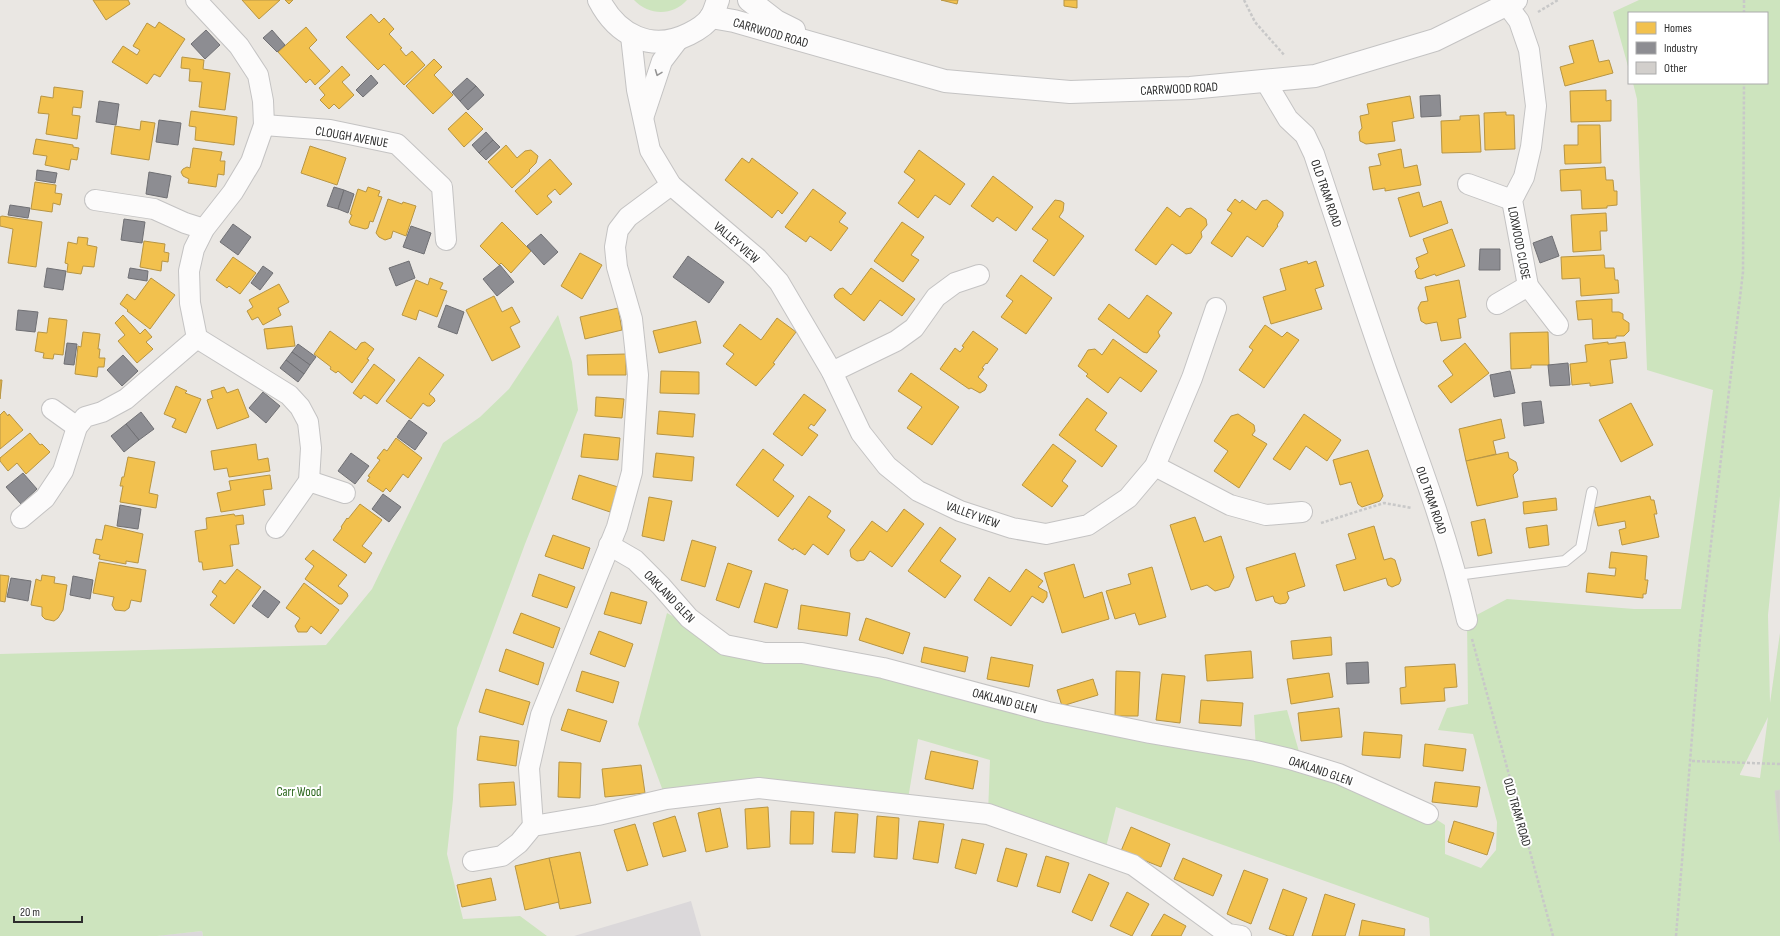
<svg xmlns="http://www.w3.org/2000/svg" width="1780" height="936" viewBox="0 0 1780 936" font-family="'Sofia Sans Condensed',sans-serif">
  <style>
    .industrial { fill: #dbd8da }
    .green { fill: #cde4be; fill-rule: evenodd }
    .homes { fill: #f2c14e; stroke: #b79544 }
    .industry { fill: #8d8d92; stroke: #707074 }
    .building { fill: #d2cfcc; stroke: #d5d3cf }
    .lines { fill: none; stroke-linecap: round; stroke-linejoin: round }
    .lane-casing { stroke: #c4c3c3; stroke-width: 12 }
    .street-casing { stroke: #c4c3c3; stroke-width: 22 }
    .secondary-casing { stroke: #c4c3c3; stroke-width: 24 }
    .path { stroke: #c8c8c8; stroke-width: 2.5; stroke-dasharray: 3 2; stroke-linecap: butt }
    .lane { stroke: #fcfbfb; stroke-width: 10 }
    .street { stroke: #fcfbfb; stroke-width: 20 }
    .secondary { stroke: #fcfbfb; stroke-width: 22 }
    .oneway { stroke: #949494 }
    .labels { text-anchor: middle; stroke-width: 4; stroke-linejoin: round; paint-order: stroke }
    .street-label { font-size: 13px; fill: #2d2d2d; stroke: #fff }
    .park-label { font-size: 13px; fill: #2d681e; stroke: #fff }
  </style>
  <rect width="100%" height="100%" fill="#eae7e3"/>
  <g class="industrial">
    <polygon points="691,901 701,936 574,936 628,920"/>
    <polygon points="202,931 203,936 157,936 163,935"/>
  </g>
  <g class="green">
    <path d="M634,0H687C673,16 649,16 634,0Z"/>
    <path d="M1639,0H1780V496L1768,615L1770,703L1780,633V936H1430L1429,918L1116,807L1104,855L988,814L990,760L918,739L907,805L759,788L666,799L638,724L667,613L725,645L1256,750L1254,715L1287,710L1300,755L1428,814L1445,825V854L1481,868L1496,850L1497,822L1473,734L1438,730L1447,708L1468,704L1467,620L1507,599L1634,609H1681L1713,390L1647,370L1637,99L1633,83H1767V13H1629V70L1613,12ZM1768,717L1760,778L1740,775V774Z"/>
    <polygon points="558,315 572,362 578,410 525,544 457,728 453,799 447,854 463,919 520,916 547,936 203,936 202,931 157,936 0,936 0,654 326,645 372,589 443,443 480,417 509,389"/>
  </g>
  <g class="homes">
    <polygon points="93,0 128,0 130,4 106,20"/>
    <polygon points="242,0 280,0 259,19"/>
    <polygon points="285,0 293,0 289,4"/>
    <polygon points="941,0 958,0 957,4"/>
    <polygon points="1064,0 1077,0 1077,8 1064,6"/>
    <polygon points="371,14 379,23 384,18 394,29 389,34 402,48 400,49 406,56 412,51 425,65 404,85 384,64 378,70 346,37"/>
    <polygon points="159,22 185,39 160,77 154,74 147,84 112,62 123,46 137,55 140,50 133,46 147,23 155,28"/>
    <polygon points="306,27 317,40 309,48 330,71 315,85 310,79 306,83 278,52"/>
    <polygon points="1593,40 1599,62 1609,60 1613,73 1565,86 1560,67 1574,63 1569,46"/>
    <polygon points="182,57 204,60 203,69 230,73 225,110 199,107 202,82 189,81 190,69 181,68"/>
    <polygon points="434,59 442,67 434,75 453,95 433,114 406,86"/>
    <polygon points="342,66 350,75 342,82 354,95 339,109 334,104 329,109 320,100 325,95 319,88"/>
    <polygon points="54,87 83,91 81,108 73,107 72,115 80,116 77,139 46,134 49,114 38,113 41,96 53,98"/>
    <polygon points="1606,90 1606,101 1611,100 1611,121 1571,122 1570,91"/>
    <polygon points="1410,96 1414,118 1392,122 1395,141 1366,144 1360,141 1359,132 1362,128 1360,116 1369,114 1367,104"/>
    <polygon points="191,111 237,117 234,145 195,140 196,127 189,126"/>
    <polygon points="466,112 483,129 464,147 448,129"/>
    <polygon points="1506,112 1506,115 1514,115 1515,149 1485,150 1484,113"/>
    <polygon points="1479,115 1481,152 1442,153 1441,121 1460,120 1460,116"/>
    <polygon points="141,121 155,123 149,160 111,154 115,126 140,130"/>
    <polygon points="1578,125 1600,125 1601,163 1565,164 1564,145 1578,145"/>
    <polygon points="36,139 73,145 73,147 79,148 77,160 71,159 69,170 45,165 47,156 33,154"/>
    <polygon points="506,145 517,158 525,151 531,150 538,156 536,163 529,170 530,171 512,188 488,162"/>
    <polygon points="310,146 346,158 337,185 301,173"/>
    <polygon points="193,148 222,152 220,161 225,161 224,175 218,174 216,187 188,183 189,179 183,176 181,172 183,169 187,167 190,168"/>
    <polygon points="1401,149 1404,168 1417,165 1421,185 1385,191 1385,188 1373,190 1369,167 1381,165 1378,154"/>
    <polygon points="919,150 965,184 950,205 935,195 918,218 898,203 915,180 904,172"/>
    <polygon points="742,158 749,163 752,158 798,193 782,214 778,210 772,218 725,180"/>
    <polygon points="550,159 572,184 560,195 555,189 547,196 552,202 537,215 515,191"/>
    <polygon points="1605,167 1606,180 1613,180 1614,191 1617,191 1617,205 1607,206 1607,208 1582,209 1581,190 1561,191 1560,170"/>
    <polygon points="993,176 1033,207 1016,231 997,217 993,222 971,206"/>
    <polygon points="35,182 56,185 55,193 62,194 60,205 53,203 52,212 31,209"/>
    <polygon points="368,187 380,191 378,196 382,197 373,222 370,221 368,228 365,229 351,225 349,222 352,215 350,214 358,189 366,192"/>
    <polygon points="813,189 846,213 839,222 848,228 831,251 810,236 806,242 785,227"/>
    <polygon points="1419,192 1423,207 1441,201 1448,223 1410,237 1398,198"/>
    <polygon points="388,199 402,204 403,202 416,206 406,236 393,231 391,238 385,240 379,237 376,233"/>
    <polygon points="1235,199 1240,203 1242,200 1256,210 1262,201 1267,200 1283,212 1283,216 1277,225 1278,226 1263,247 1247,236 1232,257 1211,243 1232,213 1227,210"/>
    <polygon points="1055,200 1061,201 1064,203 1063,211 1059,217 1084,236 1054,276 1033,261 1048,240 1032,229"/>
    <polygon points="1167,207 1180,217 1186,209 1191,208 1206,219 1207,225 1201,232 1202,237 1191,253 1186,254 1172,244 1156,265 1135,250"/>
    <polygon points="1606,213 1607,231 1600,231 1601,250 1573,252 1571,215"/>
    <polygon points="2,216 42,222 36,267 8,263 13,229 0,226 0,217"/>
    <polygon points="502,222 531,251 511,273 501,263 499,265 480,246"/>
    <polygon points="902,222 924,237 911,255 919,260 903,282 874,261"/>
    <polygon points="1452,229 1465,266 1436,276 1435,274 1421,279 1417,278 1415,271 1419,267 1416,258 1428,253 1423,239"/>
    <polygon points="78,237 88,238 87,245 97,247 94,267 83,266 81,274 67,272 68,264 65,263 68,242 77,244"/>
    <polygon points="144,241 165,244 164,252 169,253 168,262 162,261 161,271 140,267"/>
    <polygon points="580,253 602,265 582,299 561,286"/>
    <polygon points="1604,255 1605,268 1614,268 1615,280 1618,280 1619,293 1581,296 1580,278 1562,279 1561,257"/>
    <polygon points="233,257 256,273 240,294 229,286 227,288 216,280"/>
    <polygon points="1307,261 1308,264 1316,261 1324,286 1315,289 1322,309 1271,324 1263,297 1286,290 1280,269"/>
    <polygon points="871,268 915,299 902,316 880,300 864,321 835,298 834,295 839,289 843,288 851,295"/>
    <polygon points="1021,275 1052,298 1026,334 1001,317 1013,301 1006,296"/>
    <polygon points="151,278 175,295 150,329 127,311 128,310 120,304 127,294 135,300"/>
    <polygon points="430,278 443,283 440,289 447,291 437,317 419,310 416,320 402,315 416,280 428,285"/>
    <polygon points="1459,280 1466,317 1458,319 1461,338 1441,341 1437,322 1426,324 1421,321 1418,308 1421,302 1428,301 1425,287"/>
    <polygon points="279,284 289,302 278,308 281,315 263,325 258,317 252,320 247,311 253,307 249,300"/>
    <polygon points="1147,295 1172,313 1158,332 1160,336 1147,353 1143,352 1098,319 1109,304 1129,319"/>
    <polygon points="494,296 502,312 512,307 520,322 510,327 520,347 492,361 466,310"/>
    <polygon points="1612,299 1612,312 1619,312 1623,314 1623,319 1629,323 1629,331 1624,336 1616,336 1616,338 1593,339 1592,319 1578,320 1576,301"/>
    <polygon points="618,308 622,330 585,339 580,317"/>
    <polygon points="123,315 140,334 145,329 152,337 146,342 153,349 137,363 118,341 125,335 115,323"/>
    <polygon points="49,318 67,320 63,355 54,354 53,359 43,358 44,353 35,351 38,332 47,333"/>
    <polygon points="777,318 796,332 773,363 775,364 756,386 726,364 734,354 723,346 740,324 761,340"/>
    <polygon points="696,321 701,343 659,353 653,331"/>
    <polygon points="1265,325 1282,337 1287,332 1299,340 1264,388 1239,370 1253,350 1249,347"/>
    <polygon points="292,326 295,346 267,349 264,329"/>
    <polygon points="330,331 356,350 361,343 365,342 374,349 367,359 369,360 352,383 338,371 336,373 330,369 331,367 314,354"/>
    <polygon points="973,331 998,349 987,364 986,363 982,368 984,369 978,377 987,385 985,390 980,393 971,388 969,389 940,369 955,348 960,352 964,347 962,346"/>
    <polygon points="83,332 100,334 98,349 100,349 99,358 105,358 104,367 98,367 97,377 75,374 78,346 81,347"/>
    <polygon points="1548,332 1549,365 1531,365 1531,368 1511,369 1510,333"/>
    <polygon points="1113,339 1157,371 1141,392 1120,377 1108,393 1086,376 1088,374 1078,366 1088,350 1095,349 1102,355"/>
    <polygon points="1608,342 1608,344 1625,342 1627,358 1610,360 1613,383 1590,386 1590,383 1572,385 1570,364 1587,362 1585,345"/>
    <polygon points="1465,343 1489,373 1451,403 1438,386 1453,375 1443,361"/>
    <polygon points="626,354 626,375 588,375 587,355"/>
    <polygon points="419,357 444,375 429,394 434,398 435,401 430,406 427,406 423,403 411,419 386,401"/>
    <polygon points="374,364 395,380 377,404 364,395 361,399 353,393"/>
    <polygon points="661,371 699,372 699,394 660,393"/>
    <polygon points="911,373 959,407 932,445 907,428 922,407 898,391"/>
    <polygon points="0,380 2,380 0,399"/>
    <polygon points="176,386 187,391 185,393 201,399 186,433 172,427 176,419 164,414"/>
    <polygon points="224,387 227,393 238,389 249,417 217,429 207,400 213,398 211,391"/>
    <polygon points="804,394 826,410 814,426 811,424 808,428 818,435 802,456 773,434"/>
    <polygon points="596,397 624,399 622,418 595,416"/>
    <polygon points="1087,398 1107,413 1095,430 1117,446 1102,467 1059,435"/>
    <polygon points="1631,403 1653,445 1621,462 1599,420"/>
    <polygon points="4,411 8,416 9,414 23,430 0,449 0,415"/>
    <polygon points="659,411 695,414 693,437 657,434"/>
    <polygon points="1238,414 1254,425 1255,431 1252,435 1267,444 1239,488 1214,471 1228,451 1214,441 1231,416"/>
    <polygon points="1304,414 1341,440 1327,461 1306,446 1290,470 1273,459"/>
    <polygon points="1501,419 1505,438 1493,441 1496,454 1466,461 1459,429"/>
    <polygon points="30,433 40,445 42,444 50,452 26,474 17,463 8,471 0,461 0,458"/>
    <polygon points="584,434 620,438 618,460 581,457"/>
    <polygon points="396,438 422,458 408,478 403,474 390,492 386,488 383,492 367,481 370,477 368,476 380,460 377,458 384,449 387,451"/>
    <polygon points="256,444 258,460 268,458 270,471 229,477 227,468 214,470 211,451"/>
    <polygon points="1053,444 1076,461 1062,481 1068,486 1052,507 1022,485"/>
    <polygon points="763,449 784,465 773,480 794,496 778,517 736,485"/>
    <polygon points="1368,450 1383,496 1380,501 1362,507 1358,504 1351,482 1340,485 1333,460"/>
    <polygon points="1508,452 1509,458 1516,462 1518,470 1513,475 1518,497 1477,506 1466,461"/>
    <polygon points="656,453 694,457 692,481 653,477"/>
    <polygon points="128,457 155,462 149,493 158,495 156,508 120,502 123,486 120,486 122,477 124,477"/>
    <polygon points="270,475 272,489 263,490 265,505 221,512 217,493 231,490 229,481"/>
    <polygon points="579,475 618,487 610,512 572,499"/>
    <polygon points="809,496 831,511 827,517 845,530 828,555 813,544 805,555 794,548 793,550 778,540"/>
    <polygon points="1650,496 1651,500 1654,500 1657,514 1654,514 1659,537 1622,545 1619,530 1626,528 1625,521 1598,526 1594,508"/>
    <polygon points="649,497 672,501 664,541 642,536"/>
    <polygon points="1556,498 1557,510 1524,514 1523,502"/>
    <polygon points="360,504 382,520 362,546 372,553 365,563 333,540 342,528 341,527 347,518 348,519"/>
    <polygon points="904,509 924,524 892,567 870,551 864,560 857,561 851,557 850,550 872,521 887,532"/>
    <polygon points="234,514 235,516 243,515 244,524 236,525 239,544 230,545 233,566 203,570 202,562 199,562 195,531 207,529 206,518"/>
    <polygon points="1195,517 1204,542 1221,536 1234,577 1229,587 1215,591 1207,585 1191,590 1170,525"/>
    <polygon points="1485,519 1492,553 1478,556 1471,522"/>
    <polygon points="105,525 143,534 138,563 126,561 126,564 99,559 100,555 93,553 96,539 102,540"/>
    <polygon points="1547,525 1549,545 1529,548 1526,528"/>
    <polygon points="1374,526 1384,560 1391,558 1395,560 1401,580 1399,584 1392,587 1388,585 1386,578 1344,591 1336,565 1356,559 1348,534"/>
    <polygon points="940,527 956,539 940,561 961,576 945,598 908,571"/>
    <polygon points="553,535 590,548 583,569 545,556"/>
    <polygon points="692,540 716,547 705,587 681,580"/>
    <polygon points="313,550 347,575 338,586 347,593 348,596 342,604 339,604 305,579 314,566 305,559"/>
    <polygon points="1611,552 1647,556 1645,580 1648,580 1646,594 1643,594 1643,598 1586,592 1588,573 1615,576 1616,568 1609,568"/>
    <polygon points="1295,553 1305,586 1287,592 1289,598 1286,603 1280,604 1275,602 1273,596 1256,601 1246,568"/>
    <polygon points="99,562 146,570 141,602 131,600 129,608 125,611 115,610 112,605 114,597 93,593"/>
    <polygon points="728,563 752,571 739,608 716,600"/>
    <polygon points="1074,564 1084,598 1102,592 1109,619 1062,633 1044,573"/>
    <polygon points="1152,567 1166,617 1139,625 1135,613 1115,619 1106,591 1131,584 1128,574"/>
    <polygon points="237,569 261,587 234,624 210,605 217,596 212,592 220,580 225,584"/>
    <polygon points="1026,569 1043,581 1038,587 1047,592 1047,597 1043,603 1032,596 1011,626 974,600 989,577 1010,592"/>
    <polygon points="539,574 575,587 567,608 532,596"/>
    <polygon points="0,575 9,576 5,602 0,601"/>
    <polygon points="42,575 55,577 54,583 67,585 63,610 58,618 54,621 45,619 42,616 42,607 31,605 36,579 41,581"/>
    <polygon points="304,583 339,610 321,634 311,626 307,632 298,632 295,626 300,618 286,608"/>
    <polygon points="765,583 788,590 777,628 754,622"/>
    <polygon points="611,592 647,602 641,624 604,614"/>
    <polygon points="801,605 850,613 847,636 798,629"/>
    <polygon points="521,613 560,628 553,648 513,633"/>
    <polygon points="866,618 910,633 903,654 859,640"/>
    <polygon points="599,631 633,644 625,667 590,654"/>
    <polygon points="1331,637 1332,655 1293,659 1291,641"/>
    <polygon points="924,647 968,657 965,672 921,662"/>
    <polygon points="506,649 544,663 538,685 499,671"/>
    <polygon points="1251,651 1253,678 1207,681 1205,655"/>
    <polygon points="991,657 1033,665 1029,687 987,679"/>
    <polygon points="1455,664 1457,687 1444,688 1445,701 1401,704 1400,688 1406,687 1405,667"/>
    <polygon points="582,671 619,682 613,703 576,691"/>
    <polygon points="1116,671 1140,672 1138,716 1115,716"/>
    <polygon points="1329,673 1333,697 1291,704 1287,679"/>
    <polygon points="1162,674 1185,676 1180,723 1156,720"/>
    <polygon points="1093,679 1098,695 1062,706 1057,690"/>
    <polygon points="486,689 530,702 523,725 479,712"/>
    <polygon points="1201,700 1243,703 1241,726 1199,723"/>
    <polygon points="1339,708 1342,737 1301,741 1298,713"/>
    <polygon points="568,709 607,721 600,742 561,730"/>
    <polygon points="1364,732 1402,735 1400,758 1362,755"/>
    <polygon points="480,736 519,741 516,766 477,760"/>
    <polygon points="1425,744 1466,749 1463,771 1423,766"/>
    <polygon points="931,751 978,761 973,789 925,779"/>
    <polygon points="559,762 581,763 580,798 558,797"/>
    <polygon points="641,765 645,793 605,797 602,769"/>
    <polygon points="514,782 516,805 480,807 479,784"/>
    <polygon points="1435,782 1480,787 1477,807 1432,802"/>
    <polygon points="768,807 770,847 747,849 745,809"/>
    <polygon points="720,808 728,847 706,852 698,813"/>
    <polygon points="791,811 814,812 813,844 790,844"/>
    <polygon points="835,812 858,814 855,853 832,852"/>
    <polygon points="675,816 686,851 663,857 653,823"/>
    <polygon points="877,816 899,818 897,859 874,857"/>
    <polygon points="919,821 944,824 938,863 913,859"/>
    <polygon points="1454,821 1494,833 1487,855 1448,842"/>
    <polygon points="635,824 648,865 627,871 614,830"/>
    <polygon points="1131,827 1170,844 1161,867 1121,851"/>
    <polygon points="962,839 984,844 976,874 955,868"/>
    <polygon points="1006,848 1027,854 1017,887 997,881"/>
    <polygon points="580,852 591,903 560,909 549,858"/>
    <polygon points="1046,856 1069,863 1060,893 1037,886"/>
    <polygon points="549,858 559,902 525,910 515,866"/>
    <polygon points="1183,858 1222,875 1213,896 1174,879"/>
    <polygon points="1244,870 1268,879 1251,924 1227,914"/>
    <polygon points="1089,874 1109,883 1092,921 1072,912"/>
    <polygon points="491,878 496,900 462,907 457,885"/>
    <polygon points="1283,889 1307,898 1293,936 1288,936 1269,929"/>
    <polygon points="1127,892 1149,904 1132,936 1110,926"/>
    <polygon points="1325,894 1355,904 1345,936 1312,936"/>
    <polygon points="1164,914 1186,926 1181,936 1151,936"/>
    <polygon points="1362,920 1405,929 1404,936 1359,936"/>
  </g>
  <g class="industry">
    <polygon points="206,30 220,45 205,59 191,44"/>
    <polygon points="272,30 285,45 277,52 263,38"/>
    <polygon points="371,75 378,83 363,97 356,90"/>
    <polygon points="467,78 476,86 460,101 452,92"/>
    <polygon points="476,86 484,95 468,110 460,101"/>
    <polygon points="1440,95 1441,116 1421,117 1420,96"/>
    <polygon points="99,101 119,104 116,125 96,122"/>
    <polygon points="159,120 181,123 178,145 156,142"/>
    <polygon points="486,132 493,140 479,153 472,145"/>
    <polygon points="493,140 500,147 486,160 479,153"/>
    <polygon points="37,170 57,173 55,183 36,180"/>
    <polygon points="149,172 171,176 167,198 146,194"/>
    <polygon points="334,187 344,190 338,209 327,206"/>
    <polygon points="344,190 354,194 348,213 338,209"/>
    <polygon points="10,205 30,208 28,218 8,215"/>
    <polygon points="124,219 145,222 142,243 121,240"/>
    <polygon points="233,224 251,237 238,255 220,242"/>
    <polygon points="411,226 431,233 424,254 403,247"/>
    <polygon points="541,234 558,252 544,265 527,246"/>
    <polygon points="1552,236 1559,256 1540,263 1533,243"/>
    <polygon points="1480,249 1500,249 1500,270 1479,270"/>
    <polygon points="688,256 724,282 709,303 673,277"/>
    <polygon points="409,261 415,278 396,286 389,268"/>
    <polygon points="500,265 514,282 497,296 483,279"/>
    <polygon points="263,266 273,273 260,290 251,283"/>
    <polygon points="47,268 66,271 63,290 44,287"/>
    <polygon points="130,268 148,271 147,281 128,278"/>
    <polygon points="446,305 464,312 457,334 438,327"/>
    <polygon points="18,310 38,312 35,332 16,330"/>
    <polygon points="67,343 77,344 74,365 64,364"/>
    <polygon points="298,344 316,357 310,365 292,352"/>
    <polygon points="292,352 310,365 304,374 286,360"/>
    <polygon points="123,355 138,371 122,386 107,370"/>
    <polygon points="286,360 304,374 298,382 280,368"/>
    <polygon points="1568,363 1570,385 1550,386 1548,365"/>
    <polygon points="1510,371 1515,393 1494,397 1490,375"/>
    <polygon points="263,392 280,406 266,423 249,408"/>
    <polygon points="1541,401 1544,423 1524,426 1522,403"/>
    <polygon points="141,412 154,429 139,440 126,424"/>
    <polygon points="409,420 427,433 415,450 397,437"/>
    <polygon points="126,424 139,440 124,452 111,436"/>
    <polygon points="351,453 369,466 355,484 338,471"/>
    <polygon points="23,473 37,489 21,504 6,487"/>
    <polygon points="383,494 401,507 389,522 372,509"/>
    <polygon points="120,505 141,509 138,529 117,526"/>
    <polygon points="73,576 93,580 90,599 70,595"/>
    <polygon points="11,578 31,581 28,601 7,597"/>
    <polygon points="264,590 280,602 268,618 252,606"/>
    <polygon points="1368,662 1369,683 1347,684 1346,663"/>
  </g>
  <polygon class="building" points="1780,790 1780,842 1775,791"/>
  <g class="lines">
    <g class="lane-casing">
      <polyline id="lane" points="1457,575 1565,561 1581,548 1592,492"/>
    </g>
    <g class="street-casing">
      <g id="street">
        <polyline points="196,0 239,46 258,75 263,101 264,125 251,162 233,192 204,229 194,249 189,271 190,303 197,338 289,395 300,407 308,422 311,448 309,481 276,528"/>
        <polyline points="1507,5 1519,21 1529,50 1536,106 1531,147 1524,177 1512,200 1528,286"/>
        <polyline points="631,36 637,90 650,150 671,185 757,258 779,282 832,372 861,433 887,466 918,491 960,511 1012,528 1046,534 1088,525 1128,498 1155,466 1192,378 1216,308"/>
        <path d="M1266,82L1288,119L1305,135L1314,154C1338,226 1361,298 1386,369C1416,452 1448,534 1467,620"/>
        <polyline points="644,115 662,61 678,40"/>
        <polyline points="264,125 330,130 397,144 442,187 446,240"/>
        <polyline points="1468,184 1512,200"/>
        <polyline points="95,200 154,209 185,223 204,229"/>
        <polyline points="1497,304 1528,286 1558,325"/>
        <polyline points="832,372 896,341 914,328 936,297 955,283 979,275"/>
        <polyline points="52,409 77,427"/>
        <polyline points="1155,466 1230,505 1266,515 1302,512"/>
        <polyline points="309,481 345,493"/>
        <polyline points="21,518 45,498 63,471 77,427 85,417 102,412 126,399 197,338"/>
        <polyline points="609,545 635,560 661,586 689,618 725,645 765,653 802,653 883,668 1048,712 1150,733 1256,751 1290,759 1339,774 1428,814"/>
        <polyline points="533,826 529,768 541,715 617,527 632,472 638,375 632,319 617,267 615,247 618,230 628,217 671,185"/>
        <polyline points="473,861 502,856 519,843 533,826 598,815 666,799 759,788 988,814 1133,865 1228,934 1241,936"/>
      </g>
    </g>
    <g class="secondary-casing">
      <g id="secondary">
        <path d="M599,0C617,35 651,53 689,34C697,30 706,25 711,17C714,13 716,5 718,0"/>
        <polyline points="749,0 776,21 794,30"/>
        <polyline points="711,17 734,21 945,81 1070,92 1190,88 1315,76 1435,40 1516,0"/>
      </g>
    </g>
    <g class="path">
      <polyline points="1244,0 1255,22 1285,56"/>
      <polyline points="1538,12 1558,0"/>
      <polyline points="1744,13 1744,0"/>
      <polyline points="1321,523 1384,503 1412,508"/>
      <polyline points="1472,639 1553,936"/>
      <polyline points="1692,761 1780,764"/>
      <polyline points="1676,936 1700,637 1743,272 1744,83"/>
    </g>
    <use href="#lane" class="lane"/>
    <use href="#street" class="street"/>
    <use href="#secondary" class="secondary"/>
  </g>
  <defs><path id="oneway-chevron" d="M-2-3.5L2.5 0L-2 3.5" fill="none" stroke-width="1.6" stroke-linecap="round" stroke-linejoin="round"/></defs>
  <use class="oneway" href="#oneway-chevron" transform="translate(658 73) rotate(111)"/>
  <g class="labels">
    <g class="street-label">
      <text transform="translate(771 32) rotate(16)" y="5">CARRWOOD ROAD</text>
      <text transform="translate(1179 88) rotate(-3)" y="5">CARRWOOD ROAD</text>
      <text transform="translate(352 136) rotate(10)" y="5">CLOUGH AVENUE</text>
      <text transform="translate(1327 193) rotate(71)" y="5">OLD TRAM ROAD</text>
      <text transform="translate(737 242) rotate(41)" y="5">VALLEY VIEW</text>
      <text transform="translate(1520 243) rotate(79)" y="5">LOXWOOD CLOSE</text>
      <text transform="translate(1432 500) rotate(71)" y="5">OLD TRAM ROAD</text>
      <text transform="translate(973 514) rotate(20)" y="5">VALLEY VIEW</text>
      <text transform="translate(670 596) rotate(46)" y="5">OAKLAND GLEN</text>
      <text transform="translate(1005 700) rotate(15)" y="5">OAKLAND GLEN</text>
      <text transform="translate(1321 770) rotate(19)" y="5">OAKLAND GLEN</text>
      <text transform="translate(1518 812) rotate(74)" y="5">OLD TRAM ROAD</text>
    </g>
    <g class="park-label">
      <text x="299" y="796">Carr Wood</text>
    </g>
  </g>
  <rect x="1628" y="12" width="140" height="72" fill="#ffffff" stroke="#ababab"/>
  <rect x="1636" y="22" width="20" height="12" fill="#f2c14e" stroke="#ababab"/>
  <text x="1664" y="32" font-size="12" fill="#2d2d2d">Homes</text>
  <rect x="1636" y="42" width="20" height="12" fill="#8d8d92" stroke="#ababab"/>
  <text x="1664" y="52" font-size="12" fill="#2d2d2d">Industry</text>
  <rect x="1636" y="62" width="20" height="12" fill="#d2cfcc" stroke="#ababab"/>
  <text x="1664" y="72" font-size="12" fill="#2d2d2d">Other</text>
  <path d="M14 916v6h68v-6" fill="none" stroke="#2d2d2d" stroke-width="2"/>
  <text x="20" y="916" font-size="12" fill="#2d2d2d" stroke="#ffffff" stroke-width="3" paint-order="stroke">20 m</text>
</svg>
